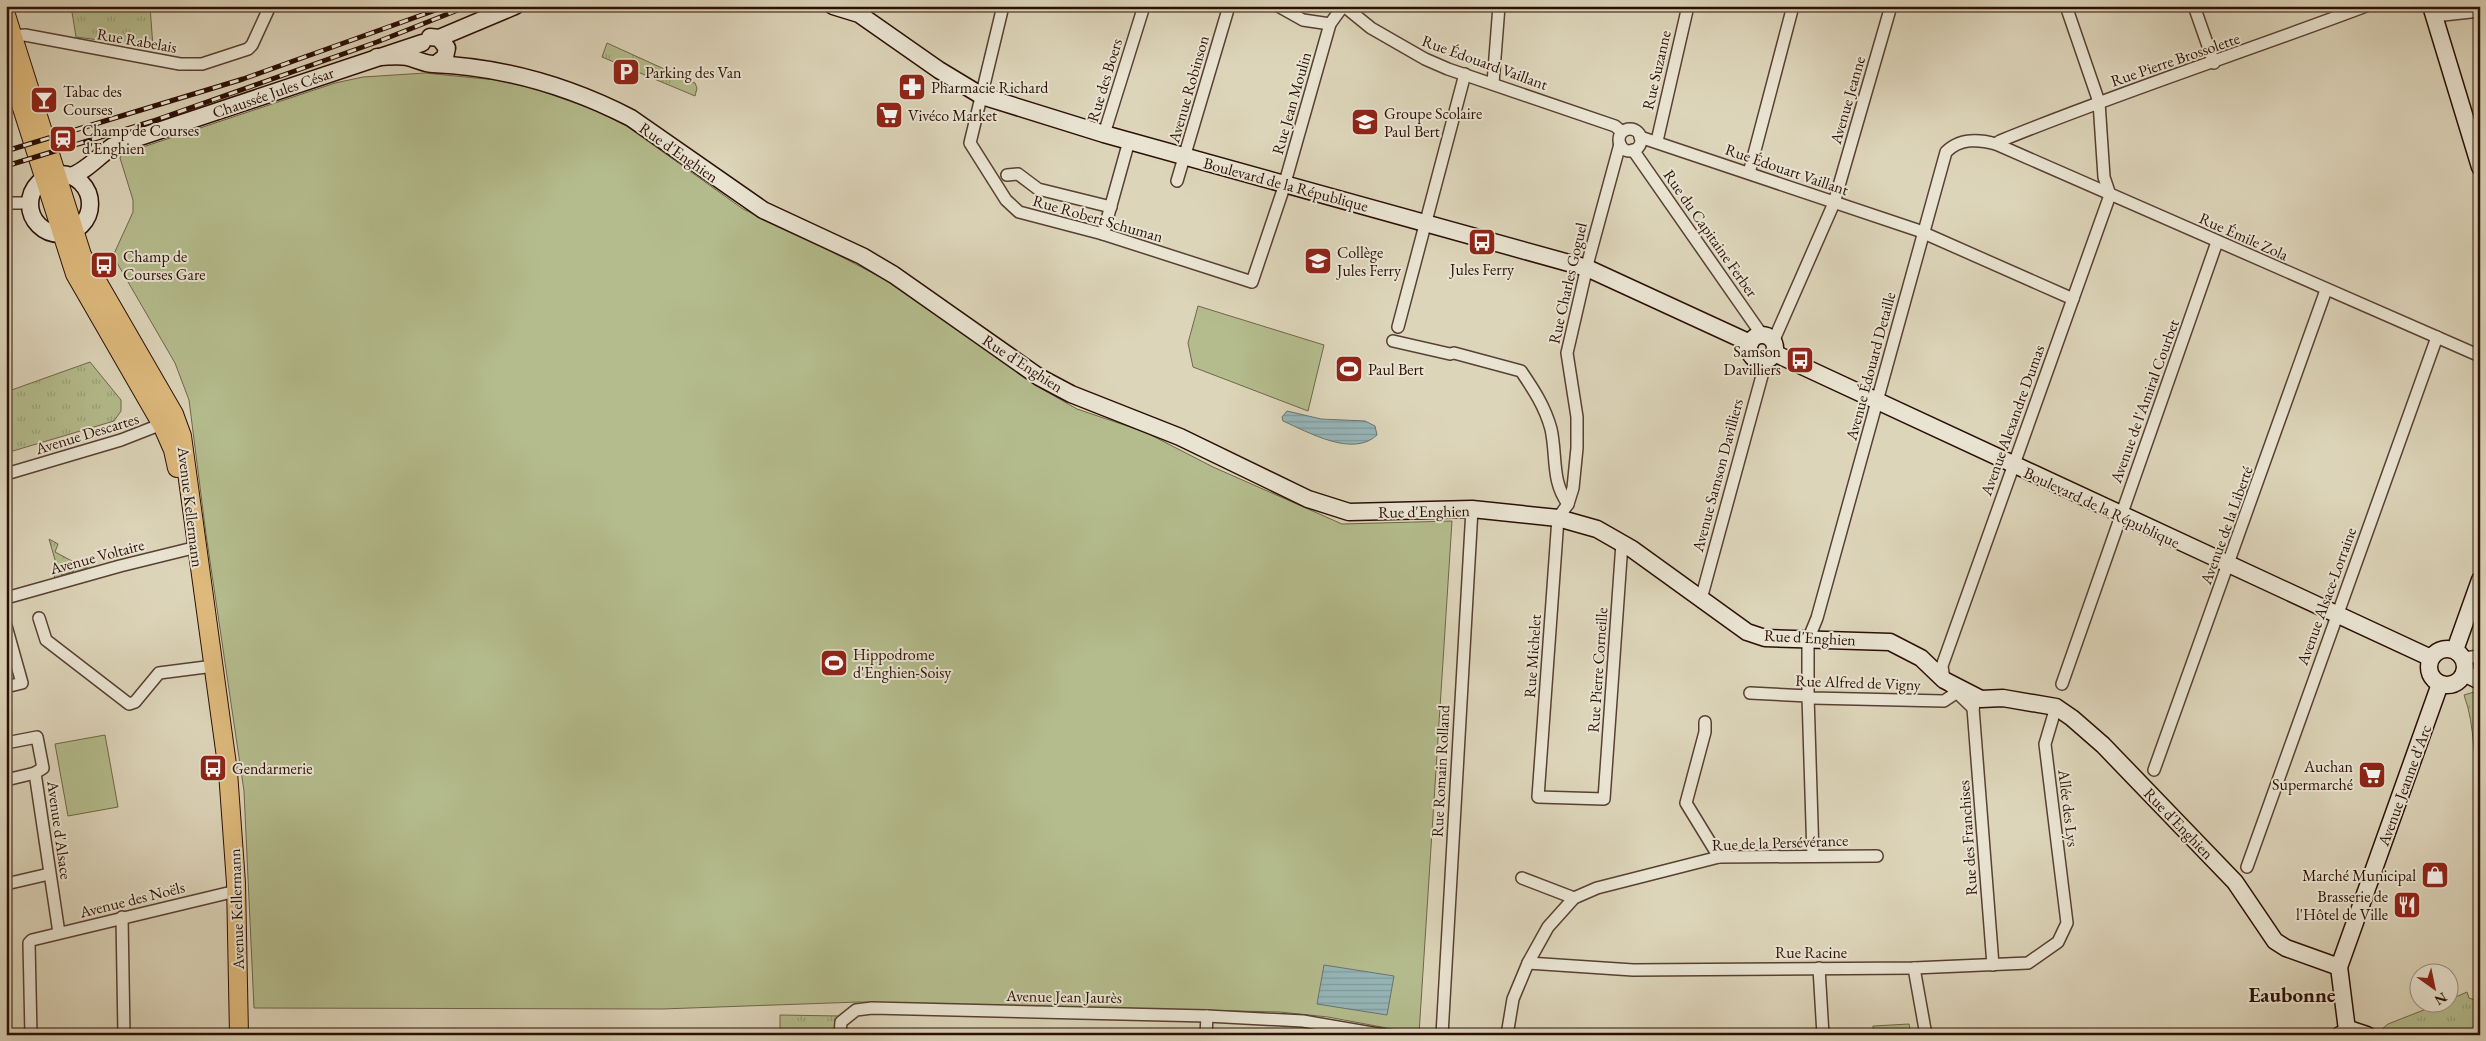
<svg xmlns="http://www.w3.org/2000/svg" width="2486" height="1041" viewBox="0 0 2486 1041" font-family="'EB Garamond',serif">
  <style>
    .grass { fill: url(#grass-tufts); stroke: #706648 }
    .pitch { fill: #b4bc8d; stroke: #706648 }
    .water { fill: url(#water-rules); stroke: #6b7371 }
    .lines { fill: none; stroke-linecap: round; stroke-linejoin: round }
    .street-casing { stroke: #584032; stroke-width: 14 }
    .secondary-casing { stroke: #2b0f04; stroke-width: 19 }
    .primary-casing { stroke: #2b0f04; stroke-width: 20 }
    .street { stroke: #e9e4d2; stroke-width: 11 }
    .secondary { stroke: #e9e4d2; stroke-width: 16 }
    .primary { stroke: #deba7d; stroke-width: 18 }
    .rail-casing { stroke: #2b0f04; stroke-width: 5 }
    .rail { stroke: #e9e4d2; stroke-width: 3; stroke-dasharray: 9; stroke-linecap: butt }
    .labels { text-anchor: middle; stroke-width: 4; stroke-linejoin: round; paint-order: stroke }
    .street-label { font-size: 16px; fill: #2b0f04; stroke: #e9e4d2 }
    .poi-label { font-size: 16px; fill: #2b0f04; stroke: #e9e4d2; text-anchor: start }
    .district-label { font-size: 21px; font-weight: bold; fill: #2b0f04; stroke: #e9e4d2 }
  </style>
  <defs>
    <pattern id="grass-tufts" width="24" height="20" patternUnits="userSpaceOnUse" patternTransform="scale(1.25)"><rect width="24" height="20" fill="#b4bc8d"/><path d="M3 7l-1-3M5 7V3M7 7l1-3M15 17l-1-3M17 17v-4M19 17l1-3" fill="none" stroke="#9ba078"/></pattern>
    <pattern id="water-rules" width="6" height="5" patternUnits="userSpaceOnUse" patternTransform="scale(1.25)"><rect width="6" height="5" fill="#96b6b9"/><path d="M0 2.5h6" fill="none" stroke="#819b9d"/></pattern>
  </defs>
  <rect width="100%" height="100%" fill="#ddd5ba"/>
  <filter id="stains"><feTurbulence type="fractalNoise" baseFrequency=".004" numOctaves="4"/><feColorMatrix values="0 0 0 0 .2 0 0 0 0 .09 0 0 0 0 .02 0 0 0 .5 -.17"/></filter>
  <radialGradient id="worn" r=".72"><stop offset=".6" stop-color="#630" stop-opacity="0"/><stop offset="1" stop-color="#630" stop-opacity=".3"/></radialGradient>
  <g class="grass">
    <polygon points="71,6 150,6 153,47 76,37"/>
    <polygon points="607,43 695,83 697,88 695,96 602,57"/>
    <polygon points="90,362 121,400 121,411 114,421 6,453 6,392"/>
    <path d="M49,539L58,544L55,552L85,568L89,560L93,563C84,572 68,574 55,578L54,575L61,572L62,575L74,571L73,566L58,570Z"/>
    <path d="M2474,692L2480,695V794C2472,761 2476,727 2464,695Z"/>
    <polygon points="2467,992 2469,998 2475,1000 2480,1016 2480,1035 2381,1035 2381,1030 2388,1024 2439,1004 2448,1004 2449,1000"/>
    <polygon points="780,1015 840,1016 833,1035 780,1035"/>
    <polygon points="1909,1024 1911,1035 1873,1035 1873,1026"/>
  </g>
  <g class="pitch">
    <polygon points="425,73 496,80 533,88 592,109 625,125 743,209 819,245 884,279 1042,389 1077,409 1145,432 1213,467 1342,524 1452,521 1419,1034 1328,1017 1280,1012 859,1002 662,1009 254,1008 244,791 206,534 189,400 175,363 113,256 133,212 133,200 120,158 122,154 335,83 363,77"/>
    <polygon points="1198,306 1324,345 1308,411 1193,367 1188,343"/>
    <polygon points="105,735 118,807 68,816 55,744"/>
  </g>
  <g class="water">
    <path d="M1287,411L1321,419L1365,421L1375,426L1377,435C1353,458 1308,432 1283,421L1282,417Z"/>
    <polygon points="1324,965 1394,976 1387,1015 1317,1004"/>
  </g>
  <g class="lines">
    <g class="street-casing">
      <g id="street">
        <polyline points="1003,6 970,143 1006,200 1019,212 1103,234 1252,282 1282,193 1330,24 1343,6"/>
        <polyline points="1278,6 1303,20 1330,24"/>
        <polyline points="1344,6 1371,28 1425,59 1448,69 1615,126 1622,132"/>
        <polyline points="2066,6 2099,102 2104,177 2110,195"/>
        <polyline points="2194,6 2214,63"/>
        <polyline points="2434,16 2480,11"/>
        <polyline points="13,36 25,35 180,64 202,64 248,49 252,45 270,6"/>
        <polyline points="1493,83 1499,6"/>
        <circle cx="1630" cy="140" r="11"/>
        <polyline points="1104,134 1144,6"/>
        <polyline points="1640,137 1917,230 2073,299"/>
        <polyline points="1657,141 1688,6"/>
        <polyline points="1620,144 1589,258 1567,353 1577,417 1577,448 1573,488 1568,504 1558,518 1538,797 1604,799 1622,543"/>
        <path d="M1996,144L2000,141C2120,92 2244,52 2366,6"/>
        <polyline points="1633,150 1762,335"/>
        <polyline points="1749,173 1793,6"/>
        <polyline points="1007,175 1018,174 1038,189 1111,207"/>
        <polyline points="1177,181 1229,6"/>
        <polyline points="6,203 31,203"/>
        <polyline points="1103,234 1129,141"/>
        <polyline points="1398,327 1465,74"/>
        <path d="M1393,341L1450,354L1454,353L1521,371C1534,390 1545,407 1551,429C1557,456 1551,481 1568,504"/>
        <polyline points="1773,342 1834,203 1891,6"/>
        <polyline points="6,474 121,440 167,422"/>
        <polyline points="6,598 120,566 197,547"/>
        <polyline points="1701,599 1766,361"/>
        <polyline points="39,618 46,640 129,704 135,702 159,673 206,667 213,664"/>
        <polyline points="6,626 22,683 6,687"/>
        <polyline points="2463,658 2480,656"/>
        <polyline points="2062,684 2217,242"/>
        <polyline points="1750,693 1808,696 1812,698 1944,701 1962,689"/>
        <polyline points="1975,703 1973,708 1993,965"/>
        <polyline points="1973,708 1944,680 1942,666 2110,195"/>
        <polyline points="1705,722 1705,732 1686,803 1719,857"/>
        <polyline points="6,743 37,737 43,768 35,773 59,933"/>
        <polyline points="2154,770 2326,290"/>
        <polyline points="6,780 35,773"/>
        <path d="M1813,856L1808,696V640L1817,618L1946,152C1960,138 1978,139 1996,144L2480,356"/>
        <polyline points="2247,867 2437,337"/>
        <polyline points="1522,878 1574,898"/>
        <polyline points="6,884 49,874"/>
        <polyline points="122,917 124,1035"/>
        <polyline points="1528,963 1633,970 1914,968 2028,963 2058,942 2067,923 2045,744 2056,707"/>
        <polyline points="1819,968 1823,1035"/>
        <polyline points="1914,968 1926,1035"/>
        <polyline points="31,1035 29,943 32,940 236,891"/>
        <polyline points="840,1035 841,1022 856,1010 872,1008 1207,1016 1303,1021 1384,1035"/>
        <polyline points="1206,1035 1207,1016"/>
        <polyline points="1442,1035 1472,509"/>
        <polyline points="1507,1035 1513,999 1528,963 1548,927 1574,898 1597,888 1719,857 1877,856"/>
      </g>
    </g>
    <g class="secondary-casing">
      <g id="secondary">
        <polyline points="833,6 859,14 939,70 982,96 1104,134 1587,268 1750,343"/>
        <polyline points="2431,6 2480,167"/>
        <polyline points="430,37 439,38 447,48 445,57 436,64"/>
        <polyline points="439,38 515,6"/>
        <path d="M377,57C387,57 398,55 407,57C416,59 425,64 433,64C503,67 569,86 631,118L763,210L862,256L894,275L1039,377L1071,394L1180,437L1308,499L1349,512L1472,509L1558,518L1597,529L1632,549L1747,632L1765,638L1890,642L1921,658L1944,680L1981,699L2003,698L2056,707L2072,718L2103,745L2235,882L2275,941L2286,948L2339,967"/>
        <circle cx="60" cy="204" r="30"/>
        <path d="M71,176C86,171 99,156 113,146L422,43"/>
        <circle cx="1762" cy="348" r="13"/>
        <polyline points="1774,353 2431,658"/>
        <circle cx="2447" cy="667" r="18"/>
        <polyline points="2455,650 2480,580"/>
        <polyline points="2464,673 2480,681"/>
        <polyline points="2347,1030 2339,967 2440,684"/>
        <polyline points="2340,1035 2352,1030 2367,1035"/>
      </g>
    </g>
    <g class="primary-casing">
      <g id="primary">
        <polyline points="6,15 82,255 174,414 182,436 228,772 236,883 239,1035"/>
        <polyline points="6,58 75,274 162,425 173,450 177,468"/>
      </g>
    </g>
    <use href="#street" class="street"/>
    <use href="#secondary" class="secondary"/>
    <use href="#primary" class="primary"/>
    <g class="rail-casing">
      <g id="rail">
        <polyline points="6,151 243,79 447,6"/>
        <polyline points="6,166 153,121 377,42 468,6"/>
      </g>
    </g>
    <use href="#rail" class="rail"/>
  </g>
  <defs>
    <g id="parking-square" transform="scale(1.4375)"><rect x="-9" y="-9" width="18" height="18" rx="4" fill="#8f2418" stroke="#e9e4d2"/><path d="M-3.5-5.5H1a3.5 3.5 0 0 1 0 7H-1V5.5H-3.5ZM-1-3.4V-.6H.8a1.4 1.4 0 0 0 0-2.8Z" fill="#fff"/></g>
    <g id="pharmacy-square" transform="scale(1.4375)"><rect x="-9" y="-9" width="18" height="18" rx="4" fill="#8f2418" stroke="#e9e4d2"/><path d="M-2-6h4v4h4v4h-4v4h-4v-4h-4v-4h4Z" fill="#fff"/></g>
    <g id="bar-square" transform="scale(1.4375)"><rect x="-9" y="-9" width="18" height="18" rx="4" fill="#8f2418" stroke="#e9e4d2"/><path d="M-6-5H6L.8 .8V4.5H3.5V6h-7V4.5H-.8V.8Z" fill="#fff"/></g>
    <g id="supermarket-square" transform="scale(1.4375)"><rect x="-9" y="-9" width="18" height="18" rx="4" fill="#8f2418" stroke="#e9e4d2"/><path d="M-6-5.5h2.5l.6 2H6L4.5 2H-2.5L-4.4-4H-6ZM-1.5 3.2a1.3 1.3 0 1 0 .1 0ZM3 3.2a1.3 1.3 0 1 0 .1 0Z" fill="#fff"/></g>
    <g id="school-square" transform="scale(1.4375)"><rect x="-9" y="-9" width="18" height="18" rx="4" fill="#8f2418" stroke="#e9e4d2"/><path d="M0-5L7-2L0 1L-7-2ZM-4 1L0 2.5L4 1V4Q0 6-4 4Z" fill="#fff"/></g>
    <g id="station-square" transform="scale(1.4375)"><rect x="-9" y="-9" width="18" height="18" rx="4" fill="#8f2418" stroke="#e9e4d2"/><path d="M-3-6H3Q5-6 5-4V2Q5 4 3 4L4.5 6H3L1.5 4h-3L-3 6H-4.5L-3 4Q-5 4-5 2V-4Q-5-6-3-6ZM-3.5-4v3h7v-3ZM-3.5 1v1.5H-2V1ZM2 1v1.5H3.5V1Z" fill="#fff"/></g>
    <g id="bus-square" transform="scale(1.4375)"><rect x="-9" y="-9" width="18" height="18" rx="4" fill="#8f2418" stroke="#e9e4d2"/><path d="M-5-6H5V4H4V6H2V4H-2V6H-4V4H-5ZM-3.5-4V0h7V-4ZM-3.5 1.2v1.5H-2V1.2ZM2 1.2v1.5H3.5V1.2Z" fill="#fff"/></g>
    <g id="stadium-square" transform="scale(1.4375)"><rect x="-9" y="-9" width="18" height="18" rx="4" fill="#8f2418" stroke="#e9e4d2"/><path d="M0-5a6.5 5 0 1 0 0 10a6.5 5 0 1 0 0-10ZM-3.5-1.8h7v3.6h-7Z" fill="#fff"/></g>
    <g id="shop-square" transform="scale(1.4375)"><rect x="-9" y="-9" width="18" height="18" rx="4" fill="#8f2418" stroke="#e9e4d2"/><path d="M-5-2.5h2.3a2.7 3.5 0 0 1 5.4 0H5L5.5 6h-11ZM-1.5-2.5h3a1.5 2.3 0 0 0-3 0Z" fill="#fff"/></g>
    <g id="restaurant-square" transform="scale(1.4375)"><rect x="-9" y="-9" width="18" height="18" rx="4" fill="#8f2418" stroke="#e9e4d2"/><path d="M-5-6h1v4h1v-4h1v4h1v-4h1v5L-1.5 .5V6h-2V.5L-5-1ZM5-6V6H3V1.5H1.5Q1.5-4 5-6Z" fill="#fff"/></g>
  </defs>
  <g fill-rule="evenodd">
    <use href="#parking-square" x="626" y="72"/>
    <use href="#pharmacy-square" x="912" y="87"/>
    <use href="#bar-square" x="44" y="100"/>
    <use href="#supermarket-square" x="889" y="115"/>
    <use href="#school-square" x="1365" y="122"/>
    <use href="#station-square" x="63" y="139"/>
    <use href="#bus-square" x="1482" y="242"/>
    <use href="#school-square" x="1318" y="261"/>
    <use href="#bus-square" x="104" y="265"/>
    <use href="#bus-square" x="1800" y="360"/>
    <use href="#stadium-square" x="1349" y="369"/>
    <use href="#stadium-square" x="834" y="663"/>
    <use href="#bus-square" x="213" y="768"/>
    <use href="#supermarket-square" x="2372" y="775"/>
    <use href="#shop-square" x="2435" y="875"/>
    <use href="#restaurant-square" x="2407" y="905"/>
  </g>
  <g class="labels">
    <g class="street-label">
      <text transform="translate(137 40) rotate(10)" y="6">Rue Rabelais</text>
      <text transform="translate(2175 59) rotate(-19)" y="6">Rue Pierre Brossolette</text>
      <text transform="translate(1485 62) rotate(20)" y="6">Rue Édouard Vaillant</text>
      <text transform="translate(1656 70) rotate(-77)" y="6">Rue Suzanne</text>
      <text transform="translate(1104 80) rotate(-73)" y="6">Rue des Boers</text>
      <text transform="translate(1188 89) rotate(-74)" y="6">Avenue Robinson</text>
      <text transform="translate(273 92) rotate(-19)" y="6">Chaussée Jules César</text>
      <text transform="translate(1847 100) rotate(-74)" y="6">Avenue Jeanne</text>
      <text transform="translate(1291 103) rotate(-74)" y="6">Rue Jean Moulin</text>
      <text transform="translate(679 152) rotate(35)" y="6">Rue d'Enghien</text>
      <text transform="translate(1787 169) rotate(19)" y="6">Rue Édouart Vaillant</text>
      <text transform="translate(1286 184) rotate(15)" y="6">Boulevard de la République</text>
      <text transform="translate(1098 218) rotate(16)" y="6">Rue Robert Schuman</text>
      <text transform="translate(1711 233) rotate(55)" y="6">Rue du Capitaine Ferber</text>
      <text transform="translate(2244 236) rotate(24)" y="6">Rue Émile Zola</text>
      <text transform="translate(1567 283) rotate(-77)" y="6">Rue Charles Goguel</text>
      <text transform="translate(1023 363) rotate(33)" y="6">Rue d'Enghien</text>
      <text transform="translate(1870 366) rotate(-75)" y="6">Avenue Édouard Detaille</text>
      <text transform="translate(2144 401) rotate(-70)" y="6">Avenue de l'Amiral Courbet</text>
      <text transform="translate(2012 420) rotate(-70)" y="6">Avenue Alexandre Dumas</text>
      <text transform="translate(87 433) rotate(-17)" y="6">Avenue Descartes</text>
      <text transform="translate(1717 475) rotate(-75)" y="6">Avenue Samson Davilliers</text>
      <text transform="translate(191 507) rotate(83)" y="6">Avenue Kellermann</text>
      <text transform="translate(2102 507) rotate(25)" y="6">Boulevard de la République</text>
      <text transform="translate(1424 511) rotate(-1)" y="6">Rue d'Enghien</text>
      <text transform="translate(2226 525) rotate(-70)" y="6">Avenue de la Liberté</text>
      <text transform="translate(97 556) rotate(-15)" y="6">Avenue Voltaire</text>
      <text transform="translate(2326 596) rotate(-70)" y="6">Avenue Alsace-Lorraine</text>
      <text transform="translate(1810 637) rotate(3)" y="6">Rue d'Enghien</text>
      <text transform="translate(1532 656) rotate(-86)" y="6">Rue Michelet</text>
      <text transform="translate(1597 670) rotate(-86)" y="6">Rue Pierre Corneille</text>
      <text transform="translate(1858 682) rotate(2)" y="6">Rue Alfred de Vigny</text>
      <text transform="translate(1440 771) rotate(-87)" y="6">Rue Romain Rolland</text>
      <text transform="translate(2404 785) rotate(-70)" y="6">Avenue Jeanne d'Arc</text>
      <text transform="translate(2069 808) rotate(83)" y="6">Allée des Lys</text>
      <text transform="translate(2179 823) rotate(46)" y="6">Rue d'Enghien</text>
      <text transform="translate(60 830) rotate(82)" y="6">Avenue d'Alsace</text>
      <text transform="translate(1967 838) rotate(-94)" y="6">Rue des Franchises</text>
      <text transform="translate(1780 842) rotate(-2)" y="6">Rue de la Persévérance</text>
      <text transform="translate(132 899) rotate(-14)" y="6">Avenue des Noëls</text>
      <text transform="translate(236 909) rotate(-92)" y="6">Avenue Kellermann</text>
      <text x="1811" y="958">Rue Racine</text>
      <text transform="translate(1064 996) rotate(1)" y="6">Avenue Jean Jaurès</text>
    </g>
    <g class="poi-label">
      <text x="645" y="78">Parking des Van</text>
      <text x="931" y="93">Pharmacie Richard</text>
      <text x="63" y="97">Tabac des<tspan x="63" dy="18">Courses</tspan></text>
      <text x="1384" y="119">Groupe Scolaire<tspan x="1384" dy="18">Paul Bert</tspan></text>
      <text x="908" y="121">Vivéco Market</text>
      <text x="82" y="136">Champ de Courses<tspan x="82" dy="18">d'Enghien</tspan></text>
      <text x="1337" y="258">Collège<tspan x="1337" dy="18">Jules Ferry</tspan></text>
      <text x="123" y="262">Champ de<tspan x="123" dy="18">Courses Gare</tspan></text>
      <text x="1482" y="275" text-anchor="middle">Jules Ferry</text>
      <text x="1781" y="357" text-anchor="end">Samson<tspan x="1781" dy="18">Davilliers</tspan></text>
      <text x="1368" y="375">Paul Bert</text>
      <text x="853" y="660">Hippodrome<tspan x="853" dy="18">d'Enghien-Soisy</tspan></text>
      <text x="2353" y="772" text-anchor="end">Auchan<tspan x="2353" dy="18">Supermarché</tspan></text>
      <text x="232" y="774">Gendarmerie</text>
      <text x="2416" y="881" text-anchor="end">Marché Municipal</text>
      <text x="2388" y="902" text-anchor="end">Brasserie de<tspan x="2388" dy="18">l'Hôtel de Ville</tspan></text>
    </g>
    <g class="district-label">
      <text x="2292" y="1002">Eaubonne</text>
    </g>
  </g>
  <rect width="2486" height="1041" fill="none" stroke="#ddd5ba" stroke-width="25"/>
  <rect x="8" y="8" width="2471" height="1026" fill="none" stroke="#2b0f04" stroke-width="2.5"/>
  <rect x="12" y="12" width="2461" height="1016" fill="none" stroke="#2b0f04"/>
  <g transform="translate(2434 988) rotate(147)"><circle r="24" fill="#e9e4d2" stroke="#9d8f80"/>
  <path d="M0-4L9 19L0 12L-9 19Z" fill="#8f2418"/>
  <text y="-8" font-size="14" font-weight="bold" text-anchor="middle" fill="#2b0f04">N</text>
  </g>
  <rect width="100%" height="100%" filter="url(#stains)"/>
  <rect width="100%" height="100%" fill="url(#worn)"/>
</svg>
